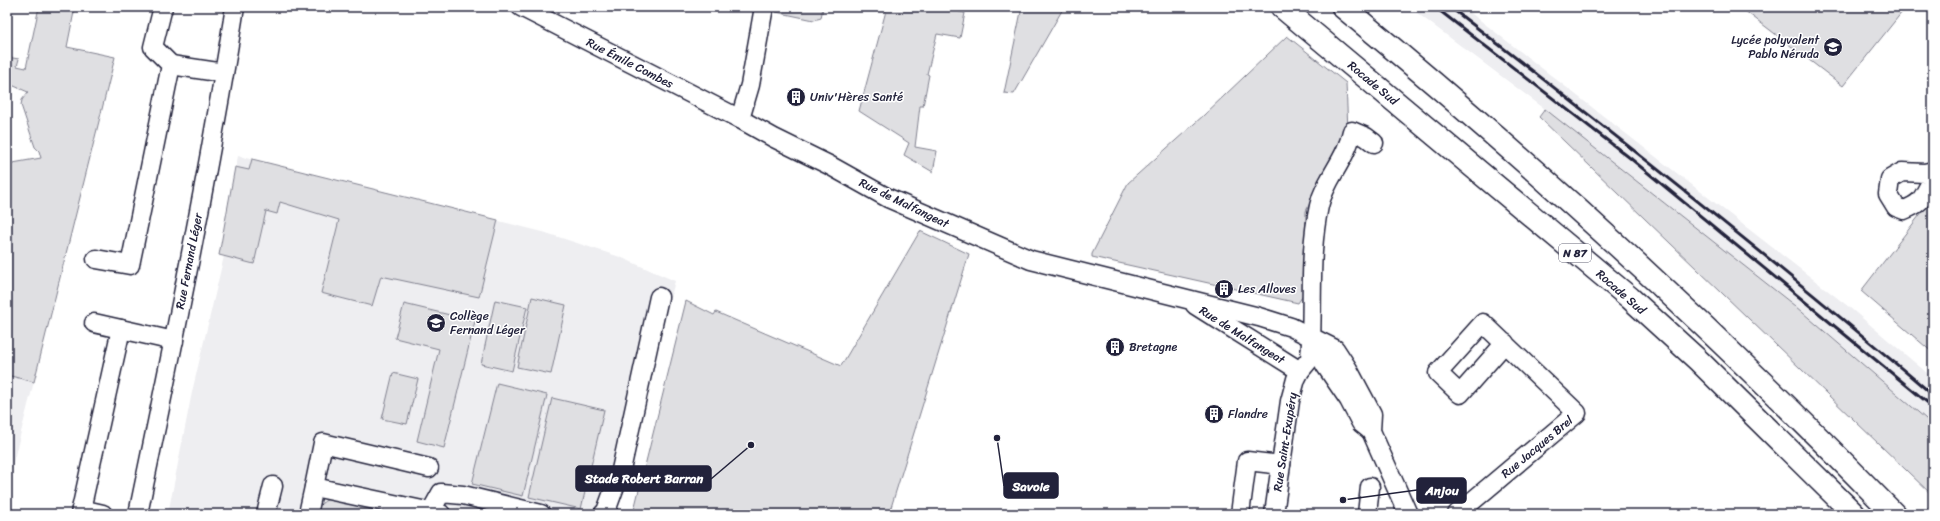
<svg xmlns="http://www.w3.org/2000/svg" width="1940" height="521" viewBox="0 0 1940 521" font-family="Sriracha,sans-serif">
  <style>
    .built { fill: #eeeef1 }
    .green { fill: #dfdfe2; stroke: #80808e }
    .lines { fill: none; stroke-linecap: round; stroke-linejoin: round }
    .minor-casing { stroke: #22223b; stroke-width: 21 }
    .highway-casing { stroke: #22223b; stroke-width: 25 }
    .minor { stroke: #fff; stroke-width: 18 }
    .highway { stroke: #fff; stroke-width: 22 }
    .rail { stroke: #22223b; stroke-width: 3 }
    .labels { text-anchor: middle; stroke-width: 3; stroke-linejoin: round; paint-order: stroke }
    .shield { fill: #fff; stroke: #646476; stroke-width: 1 }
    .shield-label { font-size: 11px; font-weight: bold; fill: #22223b }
    .poi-label { font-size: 12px; fill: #22223b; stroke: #fff; text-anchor: start }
    .street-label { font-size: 12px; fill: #22223b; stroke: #fff }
    .leader { fill: none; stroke: #22223b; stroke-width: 1.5 }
    .callout-dot { fill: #22223b; stroke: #fff; stroke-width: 1.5 }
    .callout { fill: #22223b; stroke: #22223b; stroke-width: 1.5 }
    .callout-label { font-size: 13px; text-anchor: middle; font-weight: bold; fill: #fff }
  </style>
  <rect width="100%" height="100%" fill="#fff"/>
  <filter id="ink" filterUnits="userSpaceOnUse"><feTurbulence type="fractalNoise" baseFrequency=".025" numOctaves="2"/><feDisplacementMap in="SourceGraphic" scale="8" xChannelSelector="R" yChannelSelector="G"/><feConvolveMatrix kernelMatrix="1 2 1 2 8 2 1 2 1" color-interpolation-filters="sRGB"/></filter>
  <g filter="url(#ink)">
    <g class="built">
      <polygon points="1409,7 1463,7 1849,307 1933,378 1933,425 1795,306 1545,109"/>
      <polygon points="238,156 543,232 620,257 675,281 614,514 483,514 308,474 298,514 168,514 192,392 224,256 219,255"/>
      <polygon points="7,375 34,382 7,486"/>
    </g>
    <g class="green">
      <polygon points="39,7 75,7 67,47 115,57 34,382 7,375 7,164 41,158 39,151 35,147 21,105 22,100 28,92 7,83 7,57 19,59 17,66 26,68"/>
      <polygon points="777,7 823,7 821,18 814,20 776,12"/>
      <polygon points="887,7 936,7 965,13 960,38 937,34 927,74 929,75 923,106 920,106 915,147 937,151 933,172 904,155 909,143 859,111"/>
      <polygon points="1022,7 1064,7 1014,94 1004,93"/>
      <polygon points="1740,7 1906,7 1843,86"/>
      <polygon points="1287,36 1346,83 1348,131 1306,211 1304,294 1298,303 1092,257 1092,254 1128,183 1204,115"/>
      <polygon points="1545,109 1795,306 1933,425 1933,496 1539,117"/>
      <polygon points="252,159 498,220 479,297 381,276 372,306 321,293 339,220 280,202 277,214 266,211 254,264 219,255 235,167 249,170"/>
      <polygon points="1933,198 1933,353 1861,291"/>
      <polygon points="920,231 969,254 889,514 633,514 686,301 714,315 716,312 841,366"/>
      <polygon points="532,297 566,305 551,374 517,367"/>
      <polygon points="495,300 527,307 512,371 481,364"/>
      <polygon points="404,304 475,321 444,448 417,441 439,349 395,338"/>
      <polygon points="393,373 418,379 407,424 382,419"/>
      <polygon points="497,383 547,395 523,496 472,484"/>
      <polygon points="552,398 604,410 581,509 529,497"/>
      <path d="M333,497L405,514H316C318,504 324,501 333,497Z"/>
    </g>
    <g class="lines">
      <g class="minor-casing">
        <g id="minor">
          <polyline points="521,7 740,119 774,138 829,165 888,198 1031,260 1259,317 1291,327 1335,349 1348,369 1372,414 1371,431 1408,514"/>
          <polyline points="171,65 224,73"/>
          <polyline points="740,119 750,85 764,7"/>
          <path d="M1933,171L1925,173L1902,172L1890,179L1888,194L1896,207L1904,210C1925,202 1922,196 1933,179"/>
          <polyline points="96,259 130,265 171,65 153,47 163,7"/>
          <polyline points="1195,305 1300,371"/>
          <polyline points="94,323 174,341"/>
          <polyline points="1313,338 1325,365 1349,400 1361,423 1371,431"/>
          <polyline points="314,487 323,443 429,468"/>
          <polyline points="81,509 103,514"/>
          <polyline points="431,511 441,493 463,495 541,514"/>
          <polyline points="80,514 121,329"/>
          <path d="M138,514C173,346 208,177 235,7"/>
          <polyline points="266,514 273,486"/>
          <polyline points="308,514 314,487 441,514"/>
          <polyline points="603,514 606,511 621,470 659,297"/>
          <polyline points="1240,514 1247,461 1281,465"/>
          <path d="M1274,514L1290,401L1296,379L1300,371L1310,359C1314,309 1308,256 1319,206C1325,179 1347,159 1352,131L1366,137L1374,143"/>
          <polyline points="1367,514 1370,487"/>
          <polyline points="1457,514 1577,413 1483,323 1438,373 1460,394 1505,343"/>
        </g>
      </g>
      <g class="highway-casing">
        <g id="highway">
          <polyline points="1282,7 1630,298 1699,361 1854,514"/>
          <path d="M1343,7C1536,166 1720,335 1894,514"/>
        </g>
      </g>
      <use href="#minor" class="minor"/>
      <use href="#highway" class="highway"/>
      <g class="rail">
        <polyline points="1435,7 1630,158 1933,407"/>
        <path d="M1450,7C1614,133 1775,261 1933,395"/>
      </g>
    </g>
  </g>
  <defs>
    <g id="school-disc" transform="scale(1)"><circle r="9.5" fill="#22223b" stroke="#fff"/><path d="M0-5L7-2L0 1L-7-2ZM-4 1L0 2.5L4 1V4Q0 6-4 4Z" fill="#fff"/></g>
    <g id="building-disc" transform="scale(1)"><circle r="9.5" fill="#22223b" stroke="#fff"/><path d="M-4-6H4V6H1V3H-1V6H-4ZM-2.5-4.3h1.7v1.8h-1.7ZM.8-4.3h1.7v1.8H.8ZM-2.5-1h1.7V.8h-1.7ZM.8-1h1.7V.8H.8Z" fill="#fff"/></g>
  </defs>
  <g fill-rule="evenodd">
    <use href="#school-disc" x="1833" y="47"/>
    <use href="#building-disc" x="796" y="97"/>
    <use href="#building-disc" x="1224" y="289"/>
    <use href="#school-disc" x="436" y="323"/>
    <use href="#building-disc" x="1115" y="347"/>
    <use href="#building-disc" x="1214" y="414"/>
  </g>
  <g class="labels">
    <rect class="shield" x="1559" y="244" width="32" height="18" rx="3"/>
    <g class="shield-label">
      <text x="1575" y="257">N 87</text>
    </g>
    <g class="poi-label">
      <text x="1819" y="44" text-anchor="end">Lycée polyvalent<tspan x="1819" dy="14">Pablo Néruda</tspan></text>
      <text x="810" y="101">Univ'Hères Santé</text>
      <text x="1238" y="293">Les Alloves</text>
      <text x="450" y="320">Collège<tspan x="450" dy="14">Fernand Léger</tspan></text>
      <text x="1129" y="351">Bretagne</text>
      <text x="1228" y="418">Flandre</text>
    </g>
    <g class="street-label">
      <text transform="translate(630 63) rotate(27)" y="4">Rue Émile Combes</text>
      <text transform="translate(1373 83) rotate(40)" y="4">Rocade Sud</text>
      <text transform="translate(904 203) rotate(26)" y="4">Rue de Malfangeat</text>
      <text transform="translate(189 261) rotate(-79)" y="4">Rue Fernand Léger</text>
      <text transform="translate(1621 292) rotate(41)" y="4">Rocade Sud</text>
      <text transform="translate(1242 335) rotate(32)" y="4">Rue de Malfangeat</text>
      <text transform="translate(1285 442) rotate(-81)" y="4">Rue Saint-Exupéry</text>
      <text transform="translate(1537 447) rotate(-40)" y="4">Rue Jacques Brel</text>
    </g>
  </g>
  <path class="leader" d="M751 445L711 479M997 438L1004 486M1343 500L1417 490"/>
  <g class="callout-dot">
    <circle cx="751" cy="445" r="4"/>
    <circle cx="997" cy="438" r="4"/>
    <circle cx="1343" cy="500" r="4"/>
  </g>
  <g class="callout">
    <rect x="576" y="466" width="135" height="25" rx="4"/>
    <rect x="1004" y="473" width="54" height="25" rx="4"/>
    <rect x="1417" y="478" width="49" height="25" rx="4"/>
  </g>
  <g class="callout-label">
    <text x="644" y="483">Stade Robert Barran</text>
    <text x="1031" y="491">Savoie</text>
    <text x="1442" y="495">Anjou</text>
  </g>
  <rect width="1940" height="521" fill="none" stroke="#fff" stroke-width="24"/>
  <rect x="12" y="12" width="1916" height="497" fill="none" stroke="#22223b" stroke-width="1.5" filter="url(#ink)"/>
</svg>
